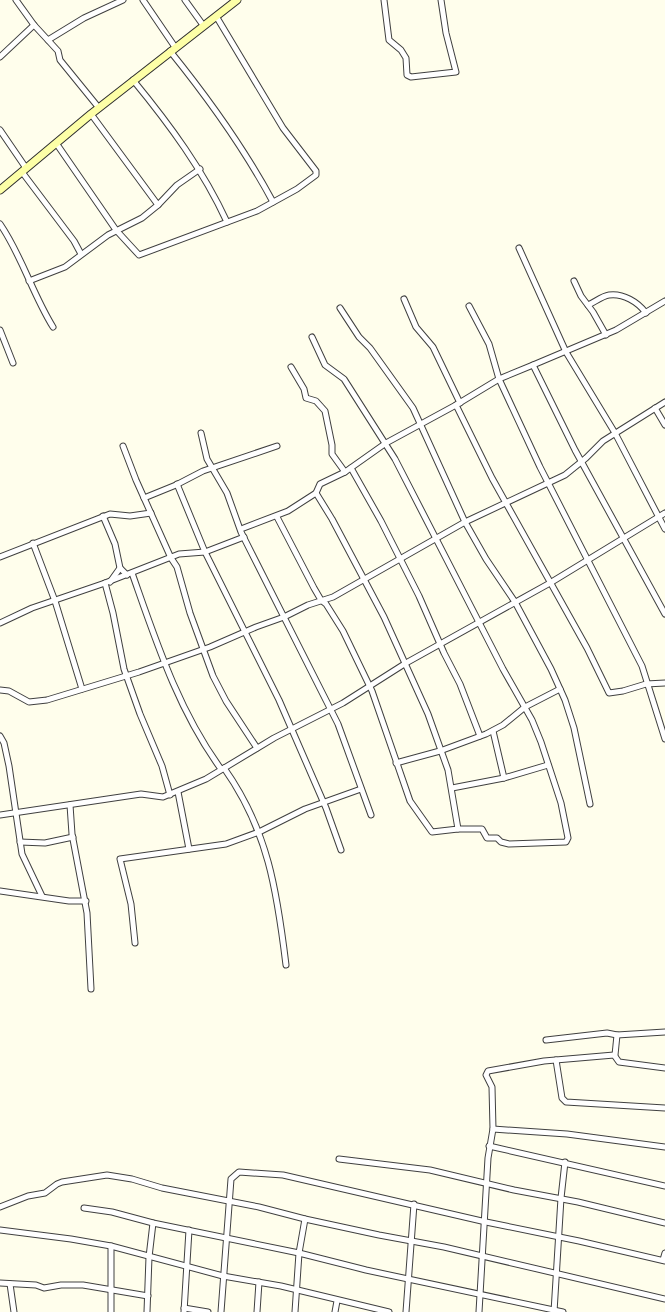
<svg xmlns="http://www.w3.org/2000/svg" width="665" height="1312" viewBox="0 0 665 1312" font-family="'PT Serif',serif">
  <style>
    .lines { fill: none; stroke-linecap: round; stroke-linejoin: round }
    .street-casing { stroke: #404040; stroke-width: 7 }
    .secondary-casing { stroke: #2f2f2f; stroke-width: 9 }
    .street { stroke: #fff; stroke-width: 5 }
    .secondary { stroke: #fdffa7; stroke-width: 7 }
  </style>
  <rect width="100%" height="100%" fill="#fffeec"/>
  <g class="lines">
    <g class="street-casing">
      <g id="street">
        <polyline points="16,0 34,25 58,51 60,60 99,108"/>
        <polyline points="143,0 175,47"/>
        <polyline points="185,0 203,25"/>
        <polyline points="384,0 389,40 401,50 406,58 407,75 411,77 456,72 446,33 441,0"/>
        <polyline points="48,40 84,18 123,0"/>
        <path d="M170,51C208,98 244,148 273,202"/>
        <polyline points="0,57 34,25"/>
        <path d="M133,80C170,125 203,170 227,222"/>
        <polyline points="91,114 158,205"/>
        <polyline points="0,130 26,168"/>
        <polyline points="56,143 116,230 139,255 257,211 297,189 316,175 316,171 283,128 216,16"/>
        <polyline points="22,172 74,241 81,254"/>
        <path d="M0,224C22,256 32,293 53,327"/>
        <polyline points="519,248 566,352 615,433 665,529"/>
        <polyline points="29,281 65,267 108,235 142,218 158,205 177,185 200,169"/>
        <polyline points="574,281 581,296 593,312 606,335"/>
        <polyline points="404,299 416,327 433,347 460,403"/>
        <path d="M588,305C595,302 602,296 609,295C623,293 638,302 646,313"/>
        <polyline points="469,306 489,344 499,379 540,467 642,666 665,739"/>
        <polyline points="340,308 359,337 370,348 413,408 465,522 486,559 515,602 551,669 565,700 574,728 590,804"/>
        <polyline points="0,330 13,363"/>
        <polyline points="312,337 325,365 344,379 395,459 503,669 532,720 541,742 561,803 568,838 566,842 509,844 501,842 497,838 487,838 482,829 458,829"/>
        <polyline points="533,365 616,330 665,301"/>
        <polyline points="291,367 304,389 306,398 316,401 325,411 332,445 332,454 345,472"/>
        <polyline points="456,405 492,478 587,648 609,693 623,691 646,684 665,683"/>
        <polyline points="655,408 665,425"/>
        <polyline points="201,433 207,459 227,493 241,532 338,724 371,815"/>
        <polyline points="123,446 136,480 171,558 177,567 190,613 213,676 226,701 257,748"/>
        <polyline points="351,468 381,521 419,596 444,653 460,684 480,736"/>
        <polyline points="177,484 205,552 279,700 326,808 341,850"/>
        <polyline points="144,498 176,485 203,471 277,446"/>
        <polyline points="103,516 115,544 120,568 127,575"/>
        <polyline points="277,517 314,588 321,600 326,604 343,631 372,691 410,801 432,832 458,829 448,770 428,714 384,617 332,519 316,493"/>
        <polyline points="241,529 288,511 316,493 320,484 345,472 386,443 456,405 499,379 533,365 575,450 665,614"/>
        <polyline points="33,543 55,601 82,689"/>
        <polyline points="0,557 110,514 130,516 151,513"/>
        <path d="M132,573C156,641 178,710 221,769"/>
        <polyline points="110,582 120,568"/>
        <polyline points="105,583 113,613 124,669 140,714 162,766 170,795"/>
        <polyline points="0,623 32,608 105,583 179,554 205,552 244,537"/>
        <polyline points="0,690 9,691 29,702 47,700 139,672 210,647 256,627 284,617 308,605 333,597 465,522 565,475 586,458 603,441 665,402"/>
        <polyline points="493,731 504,778"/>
        <polyline points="0,736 4,743 9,766 22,854 42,896"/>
        <polyline points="396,763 440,751 486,734 503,725 525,707 560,689"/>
        <path d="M224,768C268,830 277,891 286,965"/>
        <polyline points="452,788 504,778 548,765"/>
        <polyline points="178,792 189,849"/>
        <polyline points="70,805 72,834 87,913 91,989"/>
        <polyline points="0,815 141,794 163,797 206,779 274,738 343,703 406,663 550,583 665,513"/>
        <polyline points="20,842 45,843 73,837"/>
        <polyline points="0,891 69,901 86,901"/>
        <polyline points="135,943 131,904 120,859 226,844 259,832 305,809 361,789"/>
        <polyline points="546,1040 607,1033 617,1035 665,1032"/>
        <polyline points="615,1055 617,1035"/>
        <polyline points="556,1060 562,1098 566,1102 665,1108"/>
        <polyline points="493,1129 492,1087 486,1075 488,1071 544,1061 614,1055 619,1062 665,1068"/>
        <polyline points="489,1146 665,1186"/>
        <polyline points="339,1159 430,1170 514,1190 578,1202 665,1223"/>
        <polyline points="0,1207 28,1196 45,1193 57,1184 62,1182 107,1175 132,1179 162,1188 259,1207 305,1219 379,1235 444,1247 665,1299"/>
        <polyline points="84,1208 112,1212 153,1223 299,1253 366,1270 563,1312"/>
        <polyline points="0,1230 71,1239 111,1246 223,1276 281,1286 389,1312"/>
        <polyline points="111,1246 111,1312"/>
        <polyline points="663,1260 665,1253"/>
        <polyline points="0,1283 36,1285 44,1288 61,1285 83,1285 148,1296"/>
        <polyline points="10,1284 14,1312"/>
        <polyline points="184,1308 208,1312"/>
        <polyline points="147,1312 149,1257 153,1223"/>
        <polyline points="184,1312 189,1230"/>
        <polyline points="221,1312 231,1179 239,1172 283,1175 486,1222 579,1241 665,1261"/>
        <polyline points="257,1312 259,1282"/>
        <polyline points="295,1312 299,1253 305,1219"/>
        <polyline points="335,1312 337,1301"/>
        <polyline points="406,1312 414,1204"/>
        <polyline points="479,1312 488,1158 493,1129 567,1134 665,1147"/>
        <polyline points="554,1312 561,1198 565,1162"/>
      </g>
    </g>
    <g class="secondary-casing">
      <polyline id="secondary" points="0,190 91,114 237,0"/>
    </g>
    <use href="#street" class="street"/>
    <use href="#secondary" class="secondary"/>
  </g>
</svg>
